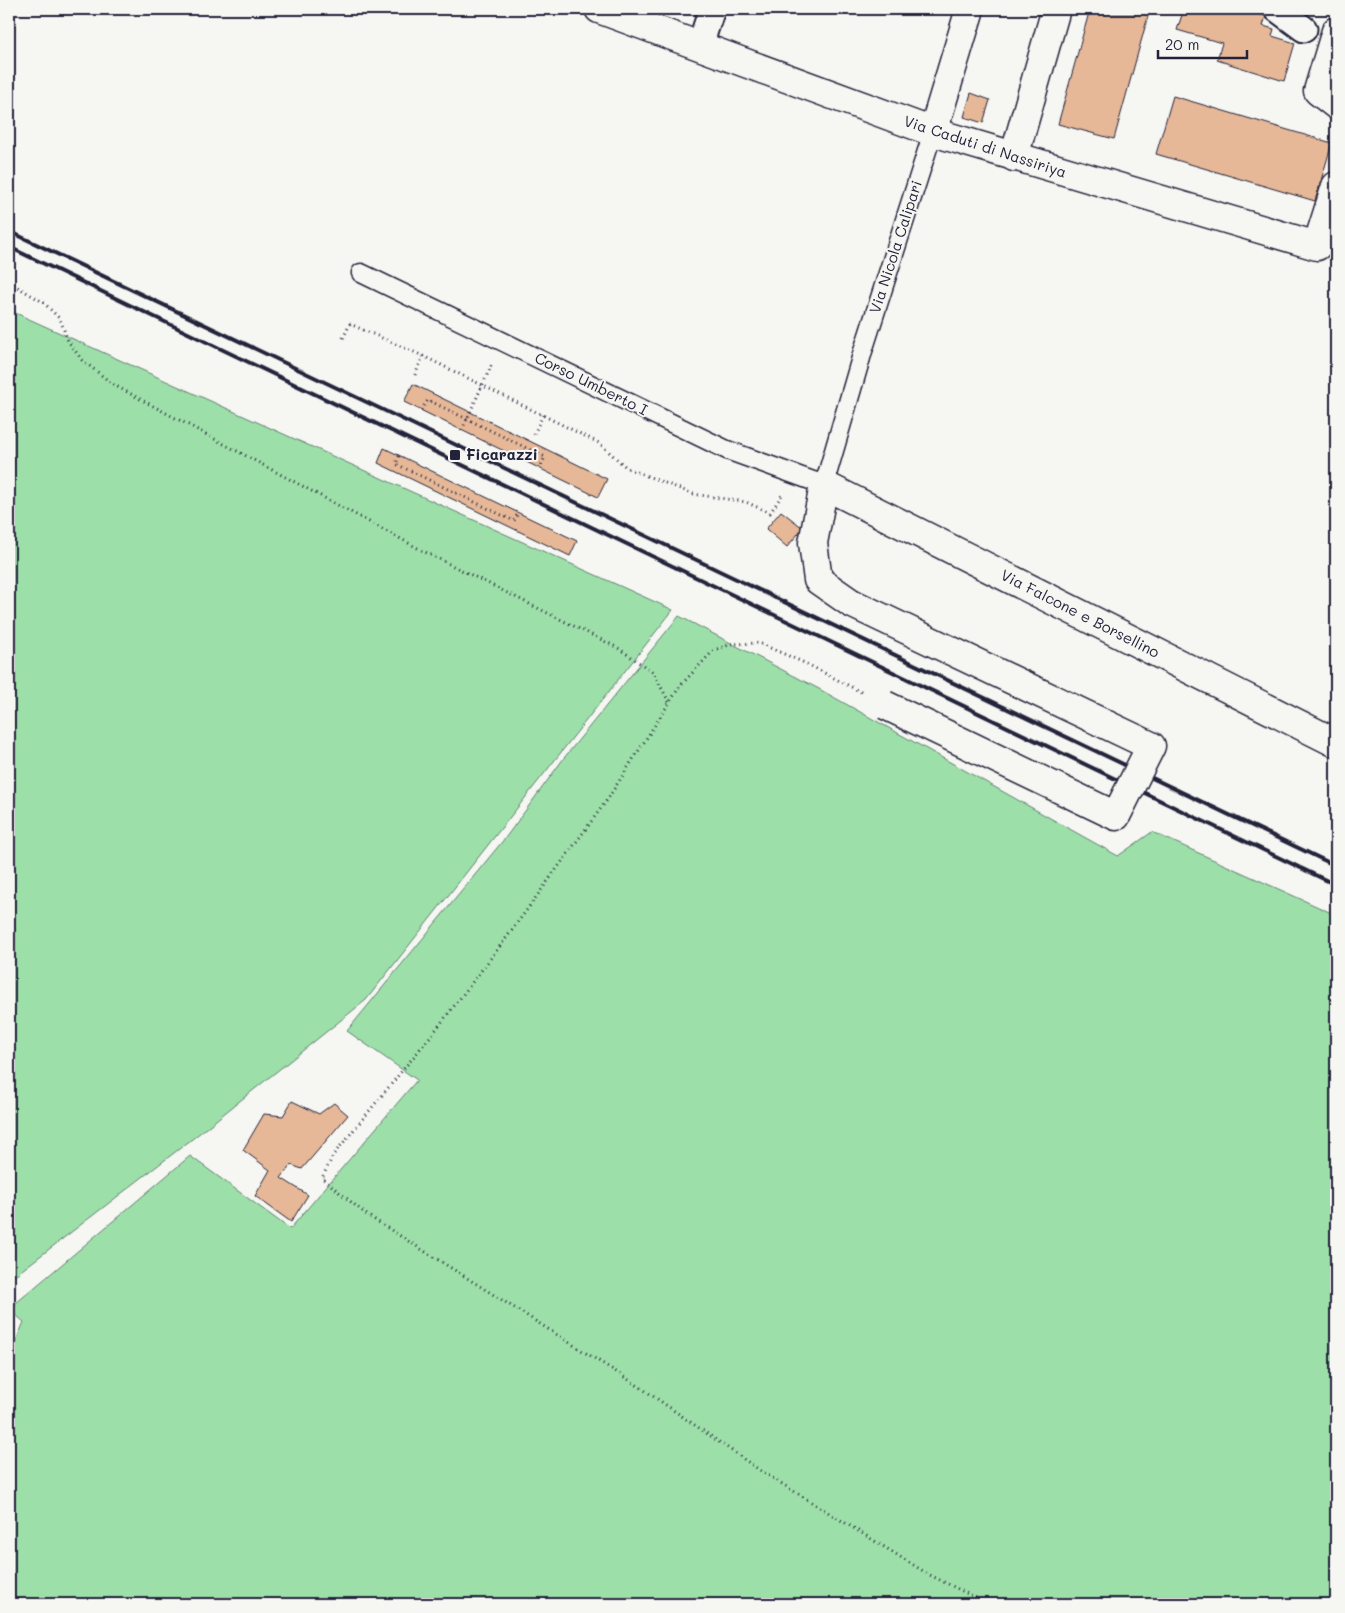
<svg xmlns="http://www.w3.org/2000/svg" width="1345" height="1613" viewBox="0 0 1345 1613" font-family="Mali,sans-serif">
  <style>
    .green { fill: #9ddfa9; stroke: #608072 }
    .building { fill: #e6b897; stroke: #22223b }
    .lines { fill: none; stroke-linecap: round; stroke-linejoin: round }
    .service-casing { stroke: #22223b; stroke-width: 21 }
    .pedestrian-casing { stroke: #22223b; stroke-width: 29 }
    .minor-casing { stroke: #22223b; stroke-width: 31 }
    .path { stroke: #22223b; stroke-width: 3; stroke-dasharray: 1 4; stroke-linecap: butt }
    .service { stroke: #f6f6f2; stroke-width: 18 }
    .pedestrian { stroke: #f6f6f2; stroke-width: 25 }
    .minor { stroke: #f6f6f2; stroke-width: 28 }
    .rail { stroke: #22223b; stroke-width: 4 }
    .minor-bridge-casing { stroke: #22223b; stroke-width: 31; stroke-linecap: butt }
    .minor-bridge { stroke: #f6f6f2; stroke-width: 28 }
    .poi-dot { fill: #22223b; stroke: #f6f6f2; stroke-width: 2 }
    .labels { text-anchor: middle; stroke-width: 4; stroke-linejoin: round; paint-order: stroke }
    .street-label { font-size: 15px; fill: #22223b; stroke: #f6f6f2 }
    .poi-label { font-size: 15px; font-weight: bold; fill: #22223b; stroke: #f6f6f2; text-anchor: start }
  </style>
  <rect width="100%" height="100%" fill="#f6f6f2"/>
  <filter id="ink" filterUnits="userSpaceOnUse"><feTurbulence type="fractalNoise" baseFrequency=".02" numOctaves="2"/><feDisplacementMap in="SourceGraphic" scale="10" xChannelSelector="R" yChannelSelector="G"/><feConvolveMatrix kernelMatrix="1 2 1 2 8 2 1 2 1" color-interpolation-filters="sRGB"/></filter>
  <g filter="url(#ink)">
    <g class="green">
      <polygon points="9,310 673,610 366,1000 196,1136 9,1280"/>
      <polygon points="679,616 819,689 1118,856 1152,832 1336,915 1336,1604 9,1604 9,1357 24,1322 9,1309 190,1156 290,1229 417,1080 347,1031 506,837 564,758"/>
    </g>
    <g class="building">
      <polygon points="1090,9 1150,9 1114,139 1058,124"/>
      <polygon points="1184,9 1247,9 1246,11 1266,16 1263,26 1274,29 1272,36 1295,43 1284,81 1217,60 1222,43 1177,30"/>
      <polygon points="971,93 990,100 983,123 964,117"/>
      <polygon points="1173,96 1332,143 1315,201 1156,154"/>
      <polygon points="413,384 607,479 598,497 404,402"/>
      <polygon points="384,448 577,541 570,556 378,463"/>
      <polygon points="781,511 803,528 787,547 766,529"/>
      <polygon points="292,1101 319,1114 334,1103 348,1115 302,1169 291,1165 281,1178 308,1195 291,1222 255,1196 270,1170 243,1150 264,1114 283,1116"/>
    </g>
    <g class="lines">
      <g class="service-casing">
        <polyline id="service" points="361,273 727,450 824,485 863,351 933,132"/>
      </g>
      <g class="pedestrian-casing">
        <g id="pedestrian">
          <polyline points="1277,9 1304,29"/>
          <polyline points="700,45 712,9"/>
        </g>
      </g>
      <g class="minor-casing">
        <g id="minor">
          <polyline points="599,9 933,132 1317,246 1336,186"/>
          <polyline points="1336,31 1318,91 1336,105"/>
          <polyline points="933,132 970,9"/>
          <polyline points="1014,157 1056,9"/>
          <polyline points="851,603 818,580 813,543 824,485 1336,743"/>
        </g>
      </g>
      <g class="path">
        <polyline points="9,282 43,302 60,319 68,341 82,360 114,385 427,553 618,648 653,672 669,702"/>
        <polyline points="343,338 350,324 423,356 599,443 627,468 693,494 746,502 770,513 782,495"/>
        <polyline points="415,375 423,356"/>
        <polyline points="421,410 428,400 545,457 540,468"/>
        <polyline points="462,430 493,362"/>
        <polyline points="534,434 543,415"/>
        <polyline points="399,456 396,464 514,521 518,513"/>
        <polyline points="861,692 807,664 759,643 732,644 714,650 680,686 607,800 507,937 438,1027 334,1154 322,1178 367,1215 640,1387 758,1469 928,1574 988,1604"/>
      </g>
      <use href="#service" class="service"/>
      <use href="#pedestrian" class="pedestrian"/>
      <use href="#minor" class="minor"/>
      <g class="rail">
        <polyline points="9,231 1336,866"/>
        <polyline points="9,247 1336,885"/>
      </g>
      <g class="minor-bridge-casing">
        <polyline id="minor-bridge" points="851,603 1151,746 1116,816 885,705"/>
      </g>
      <use href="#minor-bridge" class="minor-bridge"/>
    </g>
  </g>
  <rect class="poi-dot" x="449" y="449" width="12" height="12" rx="2.5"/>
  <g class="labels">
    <g class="street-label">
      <text transform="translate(985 147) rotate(18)" y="5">Via Caduti di Nassiriya</text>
      <text transform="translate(896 247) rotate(-72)" y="5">Via Nicola Calipari</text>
      <text transform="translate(591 384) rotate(26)" y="5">Corso Umberto I</text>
      <text transform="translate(1080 614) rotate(27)" y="5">Via Falcone e Borsellino</text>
    </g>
    <g class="poi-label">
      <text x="466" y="460">Ficarazzi</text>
    </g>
  </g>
  <rect width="1345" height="1613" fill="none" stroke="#f6f6f2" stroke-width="30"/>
  <rect x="15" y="15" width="1315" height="1583" fill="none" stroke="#22223b" stroke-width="2" filter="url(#ink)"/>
  <path d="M1158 50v8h89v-8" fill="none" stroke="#22223b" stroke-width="2.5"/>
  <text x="1165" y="50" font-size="15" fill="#22223b" stroke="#f6f6f2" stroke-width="4" paint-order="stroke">20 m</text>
</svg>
